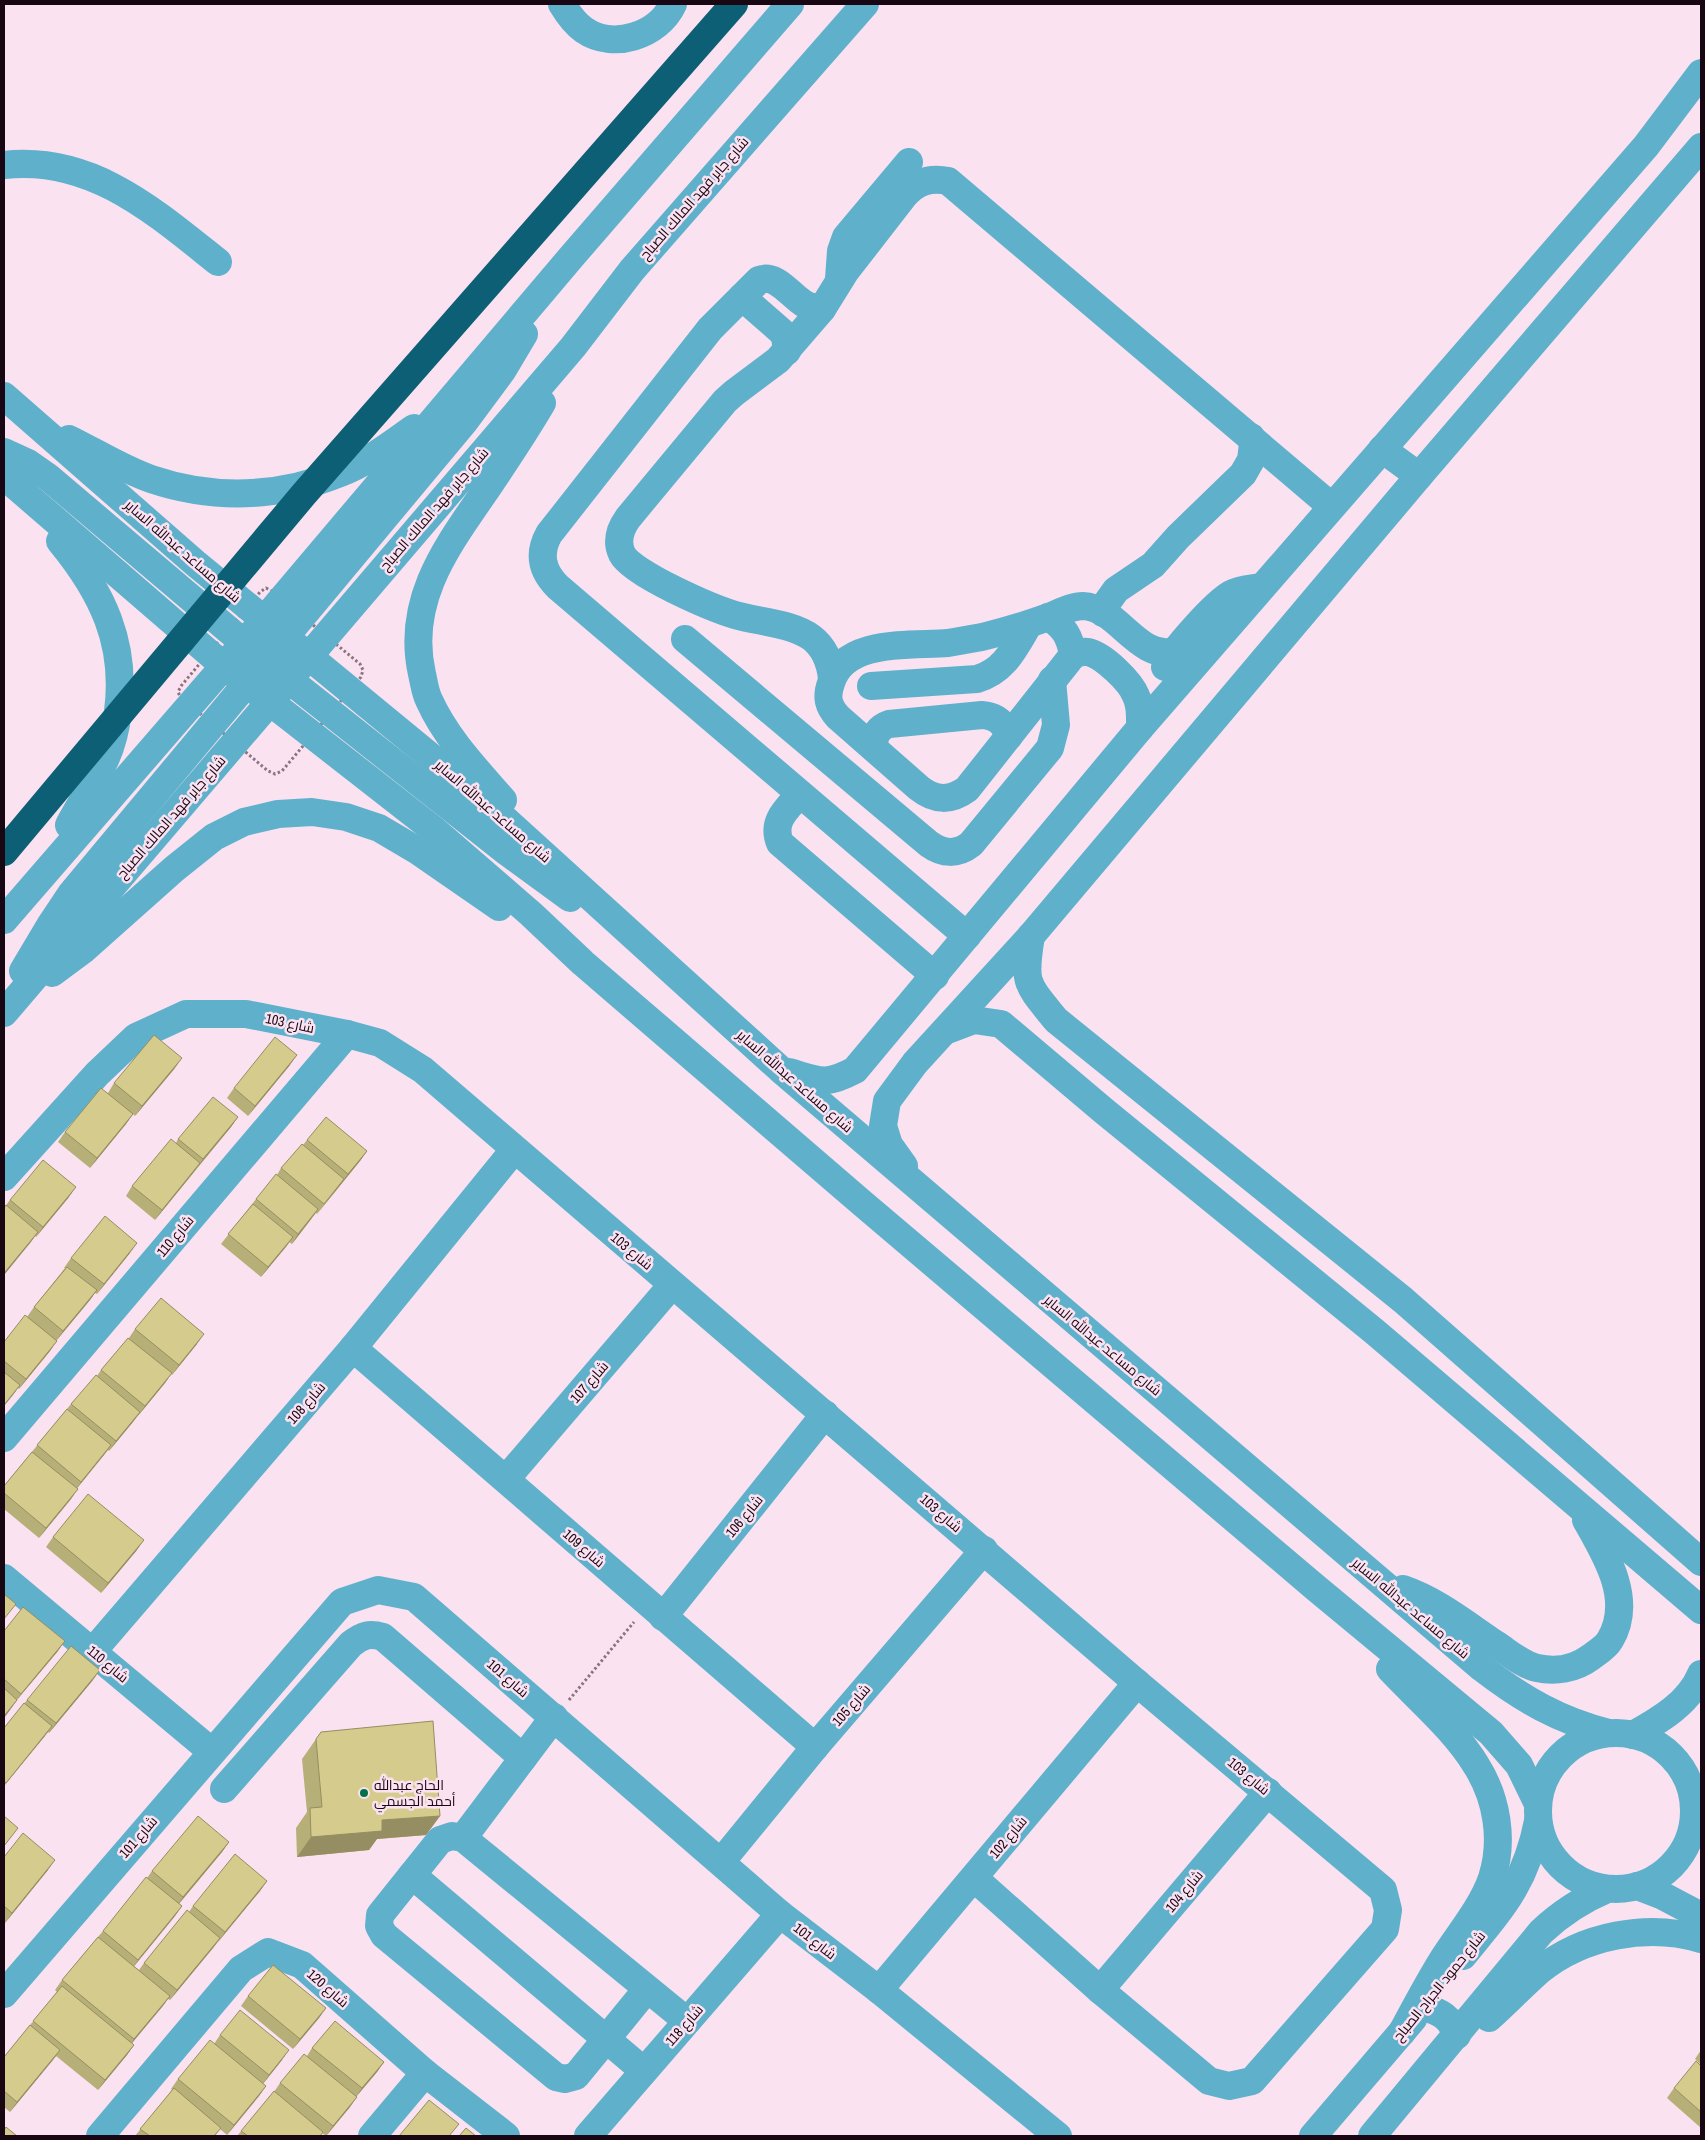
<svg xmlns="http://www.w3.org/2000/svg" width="1705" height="2140" viewBox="0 0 1705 2140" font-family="'Archivo Narrow',Cairo,sans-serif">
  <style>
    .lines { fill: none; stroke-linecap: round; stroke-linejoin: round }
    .path { stroke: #8a7482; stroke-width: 3; stroke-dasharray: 2.5 2.5; stroke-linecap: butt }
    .minor { stroke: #5fb1cb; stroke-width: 28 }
    .highway-bridge { stroke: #0c5f74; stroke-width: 28 }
    .wall { fill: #b7af78 }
    .shaded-wall { fill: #958e62 }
    .building { fill: #d5cb8c; stroke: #958e62 }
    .poi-dot { fill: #027049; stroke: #fbe2f1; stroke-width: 2 }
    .labels { text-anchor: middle; stroke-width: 5; stroke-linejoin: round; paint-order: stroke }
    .street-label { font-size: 14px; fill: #190613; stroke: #fbe2f1 }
    .poi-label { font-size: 14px; fill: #190613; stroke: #fbe2f1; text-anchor: start }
  </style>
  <rect width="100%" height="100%" fill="#fbe2f1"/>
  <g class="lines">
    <g class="path">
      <polygon points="266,588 272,591 360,664 363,670 361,677 282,771 275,774 268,771 190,705 181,698 178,692 181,686 260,592"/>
      <polyline points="569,1700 634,1622"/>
    </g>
    <g class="minor">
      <path d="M562,4C568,14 574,23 584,30C613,50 658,36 673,4"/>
      <path d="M4,165C91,155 154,211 218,262"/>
      <polyline points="839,279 841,251 846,237 909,162"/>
      <polyline points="742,297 782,332 785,337 787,351"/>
      <path d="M822,309C815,308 809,307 803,303C790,295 776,273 759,280L710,329L549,534C538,554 542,571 558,587L967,936"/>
      <path d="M4,396L195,563L487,803L780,1069L1482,1668C1522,1699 1560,1721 1609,1733"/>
      <path d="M69,439C96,452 122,469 151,479C213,500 279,498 340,473C367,463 391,444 414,428"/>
      <polyline points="1382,449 1419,476"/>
      <polyline points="4,452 28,463 48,477 244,643 260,650"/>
      <polyline points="4,476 224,666 434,830 531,914 583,963 862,1203 1316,1588 1491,1733 1519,1765 1538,1804"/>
      <path d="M60,541C102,592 127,643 118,711C116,728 112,746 104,762C94,784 80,804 69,825"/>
      <polyline points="1103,613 1106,604 1116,590 1153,565 1178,537 1243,474 1251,460 1253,444 1251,437"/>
      <path d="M1048,617C1064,626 1070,637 1073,655"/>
      <path d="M685,639L929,844C943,854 957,855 971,844L1050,748L1056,725L1052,680"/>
      <path d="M1165,667C1172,651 1215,603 1231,594C1240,589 1251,589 1261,587"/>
      <polyline points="272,672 288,679 507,852 570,898"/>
      <path d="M832,678C830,662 825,648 812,638C792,623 759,622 735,615C712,608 632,574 622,554C616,541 620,529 628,518L725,401L734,393L778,360L822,309L845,272L904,196C916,182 930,177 948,181L1331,506"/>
      <path d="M871,686L977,679C1005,671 1015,647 1029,624"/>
      <path d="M270,701C269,678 274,658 285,637L465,421L502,371L524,334"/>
      <path d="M1140,728C1140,717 1141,706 1136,696C1131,682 1103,655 1088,652C1082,651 1078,653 1073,655L967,789C951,801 935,801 919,788L838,717C828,706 826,697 831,683C844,638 912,646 948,643C959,641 971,639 982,637C1003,632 1023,626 1043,619C1056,615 1070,606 1083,606C1118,607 1138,661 1175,651"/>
      <path d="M874,748C874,736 877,728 889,724L982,715C997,716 1004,723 1009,736"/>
      <path d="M800,794C787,809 771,821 780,843L935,976"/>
      <path d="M503,800C476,769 446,738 429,700C425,692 424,682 422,674C405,599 449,544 488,487C507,459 525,432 542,403"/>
      <polyline points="4,920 264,620 573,255 790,4"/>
      <path d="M1031,936C1023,984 1026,983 1056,1020L1403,1300L1701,1562"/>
      <polyline points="23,971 51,924 71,894 247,683 255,666"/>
      <polyline points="52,973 83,950 174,869 214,837 244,822 278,814 312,812 346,817 379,828 418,851 499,907"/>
      <polyline points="4,1013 573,347 632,270 865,4"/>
      <polyline points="945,1031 974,1020 1001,1024 1104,1111 1375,1332 1701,1610"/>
      <path d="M789,1072C820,1081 825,1086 855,1070L1140,728L1646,146L1701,73"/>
      <polyline points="904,1166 889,1145 883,1126 887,1101 915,1063 1031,936 1419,476 1701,147"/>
      <polyline points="4,1177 97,1074 136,1037 186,1014 246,1014 347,1034 380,1043 423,1070 1137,1683 1383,1890 1388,1910 1385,1929 1252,2081 1229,2086 1209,2081 1100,1990 974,1878"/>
      <polyline points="353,1348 815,1747"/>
      <polyline points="4,1438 347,1034"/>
      <polyline points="506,1479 672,1285"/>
      <polyline points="4,1578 211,1751"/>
      <path d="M1403,1589C1438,1601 1467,1625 1497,1645C1509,1653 1523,1665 1537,1668C1555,1672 1575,1669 1591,1657C1598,1652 1606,1647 1610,1640C1634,1600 1606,1555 1586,1520"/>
      <polyline points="663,1617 825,1414"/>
      <polyline points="93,1651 353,1348 514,1150"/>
      <path d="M1390,1669C1418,1699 1455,1730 1476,1765C1497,1798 1504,1840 1492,1878C1482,1907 1459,1934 1443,1959C1428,1983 1415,2008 1402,2032"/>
      <circle cx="1616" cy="1811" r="78"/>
      <path d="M1633,1735C1660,1720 1689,1703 1701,1674"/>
      <path d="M224,1789L351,1644C363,1635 369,1633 383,1637L523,1758"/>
      <polyline points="463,1838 554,1717"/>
      <polyline points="721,1862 815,1747 984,1550"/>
      <polyline points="412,1875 644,2071"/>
      <polyline points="1637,1886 1663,1896 1701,1916"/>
      <path d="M1463,1956C1502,1908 1526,1883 1538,1821"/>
      <polyline points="647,1989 576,2076 565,2079 556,2077 384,1935 379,1926 380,1915 440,1840 452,1836 463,1838 687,2021"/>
      <polyline points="879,1990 1137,1683"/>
      <polyline points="1100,1990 1268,1792"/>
      <polyline points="4,1994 342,1602 378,1590 414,1597 780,1914 879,1990 1058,2136"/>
      <path d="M1423,2007C1441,2012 1450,2017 1457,2035"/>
      <path d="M1489,2018C1506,2003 1522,1986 1539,1971C1583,1935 1648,1923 1701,1939"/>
      <polyline points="100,2136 241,1969 268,1952 302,1965 425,2073 506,2136"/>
      <polyline points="372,2136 425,2073"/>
      <polyline points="588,2136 780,1914"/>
      <polyline points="1313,2136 1413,2019"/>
      <path d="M1372,2136L1541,1932C1561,1913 1581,1900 1607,1889"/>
    </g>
    <polyline class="highway-bridge" points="4,852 304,494 734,4"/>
  </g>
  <g class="wall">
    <polygon points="290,1065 248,1116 227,1098 234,1088"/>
    <polygon points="175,1068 135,1116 133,1114 126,1124 90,1168 58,1142 65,1132 108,1093 114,1083"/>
    <polygon points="238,1117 231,1127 155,1220 126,1196 132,1186 176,1143 178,1139"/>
    <polygon points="307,1140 367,1151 360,1161 317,1214 316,1213 292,1244 289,1242 261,1277 221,1244 256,1199 277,1175 281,1168 303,1145"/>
    <polygon points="69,1197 36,1237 35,1236 4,1275 4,1208 10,1200"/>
    <polygon points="130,1253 97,1294 95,1293 90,1300 56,1341 50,1351 19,1389 18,1388 4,1406 4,1342 27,1317 34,1307 65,1268 64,1268 71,1258"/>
    <polygon points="135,1329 197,1344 172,1375 171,1374 165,1383 109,1451 108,1450 77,1488 71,1499 39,1538 4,1509 4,1486 71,1404 97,1376 101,1370 129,1338"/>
    <polygon points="53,1537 137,1550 101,1593 46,1547"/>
    <polygon points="4,1631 58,1651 17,1700 4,1718"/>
    <polygon points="93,1680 49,1733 48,1732 4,1786 4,1728 27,1700"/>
    <polygon points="321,1732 440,1816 426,1835 377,1839 369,1850 297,1857 296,1828 307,1812 302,1759"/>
    <polygon points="229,1842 222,1852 179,1904 182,1906 175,1916 134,1966 139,1970 144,1963 189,1912 193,1906 267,1881 260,1891 218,1942 170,2000 168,1999 132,2043 134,2045 127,2055 98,2090 56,2056 10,2112 4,2107 4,2057 57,1992 55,1990 62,1980 103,1931 147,1878 152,1871"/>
    <polygon points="4,1857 48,1870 5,1923 4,1922"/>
    <polygon points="248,1996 326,2008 319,2018 293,2049 241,2006"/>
    <polygon points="220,2035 282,2060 263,2084 266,2086 259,2096 227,2135 220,2129 215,2136 135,2136 172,2090 171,2089 178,2079 214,2044"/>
    <polygon points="312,2048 384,2062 377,2072 356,2097 350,2107 326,2136 322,2133 320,2136 237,2136 274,2092 280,2083 307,2056"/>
    <polygon points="1701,2050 1701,2065 1695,2059"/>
    <polygon points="1701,2066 1701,2128 1667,2098 1674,2088"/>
  </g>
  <g class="shaded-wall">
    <polygon points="297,1055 290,1065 248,1116 255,1106"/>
    <polygon points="182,1058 175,1068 135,1116 142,1106"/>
    <polygon points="133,1114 126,1124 90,1168 97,1158"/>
    <polygon points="238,1117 231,1127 196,1169 203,1159"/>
    <polygon points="367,1151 360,1161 317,1214 348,1174"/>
    <polygon points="200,1163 193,1173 155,1220 162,1210"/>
    <polygon points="76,1187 69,1197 36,1237 43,1227"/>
    <polygon points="318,1209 311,1219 292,1244 298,1234"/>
    <polygon points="38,1232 31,1242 4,1275 5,1272"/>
    <polygon points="293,1237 286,1247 261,1277 268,1267"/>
    <polygon points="137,1243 130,1253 97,1294 104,1284"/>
    <polygon points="97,1290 90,1300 56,1341 63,1331"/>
    <polygon points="204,1334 197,1344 172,1375 179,1365"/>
    <polygon points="57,1341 50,1351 19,1389 26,1379"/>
    <polygon points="172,1373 165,1383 138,1416 145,1406"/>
    <polygon points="20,1385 13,1395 4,1406 4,1405"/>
    <polygon points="140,1412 133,1422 109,1451 116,1441"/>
    <polygon points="111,1445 104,1455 74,1492 81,1482"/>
    <polygon points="78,1489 71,1499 39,1538 46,1528"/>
    <polygon points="144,1540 137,1550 101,1593 108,1583"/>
    <polygon points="65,1641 58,1651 14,1703 21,1694"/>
    <polygon points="100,1670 93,1680 49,1733 56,1723"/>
    <polygon points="17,1700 10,1710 4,1718 4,1716"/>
    <polygon points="52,1726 45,1736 4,1786 6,1783"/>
    <polygon points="440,1816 426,1835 377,1839 369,1850 297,1857 311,1837 382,1820"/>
    <polygon points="229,1842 222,1852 176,1907 183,1897"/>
    <polygon points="55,1860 48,1870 5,1923 12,1913"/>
    <polygon points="267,1881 260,1891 218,1942 225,1932"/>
    <polygon points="182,1906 175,1916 131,1970 138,1960"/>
    <polygon points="220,1938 213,1948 170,2000 177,1990"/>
    <polygon points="170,1996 163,2006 127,2049 134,2039"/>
    <polygon points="326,2008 319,2018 293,2049 300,2039"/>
    <polygon points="134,2045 127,2055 98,2090 105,2080"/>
    <polygon points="60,2050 53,2060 10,2112 17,2102"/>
    <polygon points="289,2050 282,2060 262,2085 269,2075"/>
    <polygon points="384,2062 377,2072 355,2098 362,2088"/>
    <polygon points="266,2086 259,2096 227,2135 234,2125"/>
    <polygon points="357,2097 350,2107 326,2136 333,2126"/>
  </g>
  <g class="building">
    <polygon points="154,1035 182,1058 142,1106 114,1083"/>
    <polygon points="275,1037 297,1055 255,1106 234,1088"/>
    <polygon points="101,1088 133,1114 97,1158 65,1132"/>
    <polygon points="213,1097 238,1117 203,1159 178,1139"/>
    <polygon points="326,1117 367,1151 348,1174 307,1140"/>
    <polygon points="171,1139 200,1163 162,1210 132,1186"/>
    <polygon points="302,1144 344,1179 324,1204 281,1168"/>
    <polygon points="43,1160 76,1187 43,1227 10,1200"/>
    <polygon points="276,1174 318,1209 298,1234 256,1199"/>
    <polygon points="253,1204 293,1237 268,1267 228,1234"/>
    <polygon points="6,1205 38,1232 5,1272 4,1271 4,1208"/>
    <polygon points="105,1216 137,1243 104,1284 71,1258"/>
    <polygon points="67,1267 97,1290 63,1331 34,1307"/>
    <polygon points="161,1298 204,1334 179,1365 135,1329"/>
    <polygon points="25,1315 57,1341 26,1379 4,1361 4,1342"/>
    <polygon points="128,1338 172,1373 145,1406 101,1370"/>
    <polygon points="4,1372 20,1385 4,1405"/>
    <polygon points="96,1375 140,1412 116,1441 71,1404"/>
    <polygon points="67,1409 111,1445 81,1482 37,1445"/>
    <polygon points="32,1452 78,1489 46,1528 4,1493 4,1486"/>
    <polygon points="88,1494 144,1540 108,1583 53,1537"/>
    <polygon points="4,1594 16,1604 4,1619"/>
    <polygon points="23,1607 65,1641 21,1694 4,1679 4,1631"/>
    <polygon points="71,1646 100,1670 56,1723 27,1700"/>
    <polygon points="4,1688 17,1700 4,1716"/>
    <polygon points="24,1703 52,1726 6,1783 4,1781 4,1728"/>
    <polygon points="433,1721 440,1816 382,1820 382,1831 311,1837 310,1808 322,1807 316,1739 321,1732"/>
    <polygon points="4,1816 18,1828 4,1846"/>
    <polygon points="198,1816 229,1842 183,1897 152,1871"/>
    <polygon points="23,1833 55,1860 12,1913 4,1906 4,1857"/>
    <polygon points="235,1854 267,1881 225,1932 193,1906"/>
    <polygon points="146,1877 182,1906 138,1960 103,1931"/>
    <polygon points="187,1910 220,1938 177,1990 144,1963"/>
    <polygon points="98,1937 170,1996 134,2039 62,1980"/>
    <polygon points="273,1965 326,2008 300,2039 248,1996"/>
    <polygon points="62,1986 134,2045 105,2080 33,2021"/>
    <polygon points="240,2010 289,2050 269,2075 220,2035"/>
    <polygon points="335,2021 384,2062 362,2088 312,2048"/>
    <polygon points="30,2025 60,2050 17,2102 4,2091 4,2057"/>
    <polygon points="210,2040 266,2086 234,2125 178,2079"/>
    <polygon points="304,2054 357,2097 333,2126 280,2083"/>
    <polygon points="1696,2061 1701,2066 1701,2112 1674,2088"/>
    <polygon points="174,2088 221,2128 214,2136 150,2136 140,2129"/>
    <polygon points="274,2091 323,2132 320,2136 248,2136 241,2131"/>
    <polygon points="429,2100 459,2124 449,2136 399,2136"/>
    <polygon points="6,2127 17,2136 4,2136 4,2130"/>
    <polygon points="466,2128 476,2136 459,2136"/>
  </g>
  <circle class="poi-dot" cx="364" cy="1793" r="5"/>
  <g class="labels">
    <g class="street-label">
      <text transform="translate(694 198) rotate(-49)" y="5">شارع جابر فهد المالك الصباح</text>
      <text transform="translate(434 509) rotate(-49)" y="5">شارع جابر فهد المالك الصباح</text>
      <text transform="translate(183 551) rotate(41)" y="5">شارع مساعد عبدالله الساير</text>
      <text transform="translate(493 811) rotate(41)" y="5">شارع مساعد عبدالله الساير</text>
      <text transform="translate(171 817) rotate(-49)" y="5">شارع جابر فهد المالك الصباح</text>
      <text transform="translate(290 1023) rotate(12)" y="5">شارع 103</text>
      <text transform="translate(795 1081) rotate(41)" y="5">شارع مساعد عبدالله الساير</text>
      <text transform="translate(175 1236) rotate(-50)" y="5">شارع 110</text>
      <text transform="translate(632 1251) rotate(40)" y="5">شارع 103</text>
      <text transform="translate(1103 1345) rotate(40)" y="5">شارع مساعد عبدالله الساير</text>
      <text transform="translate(589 1382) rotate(-49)" y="5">شارع 107</text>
      <text transform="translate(306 1403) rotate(-49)" y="5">شارع 108</text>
      <text transform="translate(941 1513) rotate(41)" y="5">شارع 103</text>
      <text transform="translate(744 1516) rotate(-51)" y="5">شارع 106</text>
      <text transform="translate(584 1548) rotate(41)" y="5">شارع 109</text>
      <text transform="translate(1411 1608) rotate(40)" y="5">شارع مساعد عبدالله الساير</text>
      <text transform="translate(108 1664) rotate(40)" y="5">شارع 110</text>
      <text transform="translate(508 1678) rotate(41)" y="5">شارع 101</text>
      <text transform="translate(851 1705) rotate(-49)" y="5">شارع 105</text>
      <text transform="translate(1249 1776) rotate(40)" y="5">شارع 103</text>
      <text transform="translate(138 1837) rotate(-49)" y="5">شارع 101</text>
      <text transform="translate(1008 1837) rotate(-50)" y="5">شارع 102</text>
      <text transform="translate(1184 1891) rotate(-50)" y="5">شارع 104</text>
      <text transform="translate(815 1941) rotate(38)" y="5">شارع 101</text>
      <text transform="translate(1439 1986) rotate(-51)" y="5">شارع حمود الجراح الصباح</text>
      <text transform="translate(328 1988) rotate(41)" y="5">شارع 120</text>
      <text transform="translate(684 2025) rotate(-49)" y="5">شارع 118</text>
    </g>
    <g class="poi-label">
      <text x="374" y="1790">الحاج عبدالله<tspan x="374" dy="16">أحمد الجسمي</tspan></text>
    </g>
  </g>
  <rect width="1705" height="2140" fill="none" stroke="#190613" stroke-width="10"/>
</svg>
